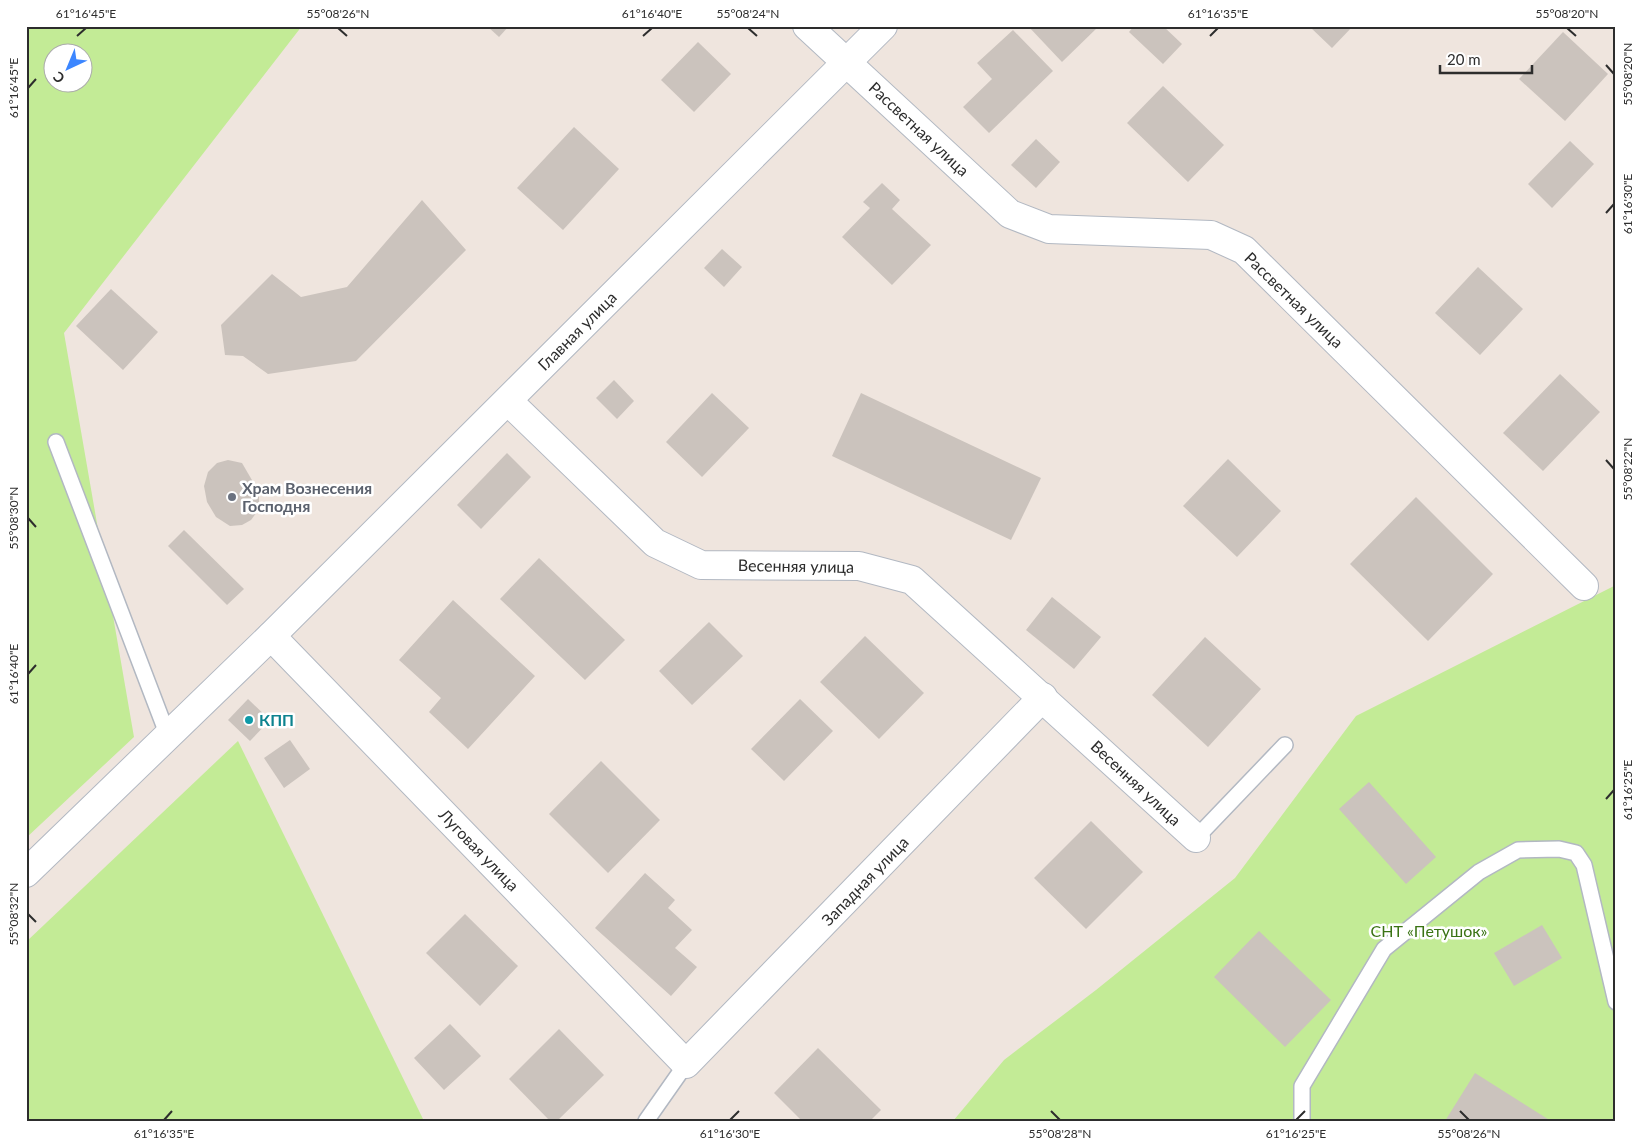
<svg xmlns="http://www.w3.org/2000/svg" width="1642" height="1147" viewBox="0 0 1642 1147" font-family="Lato,sans-serif">
  <style>
    .green { fill: #c3eb96; fill-rule: evenodd }
    .building { fill: #cbc3bd }
    .lines { fill: none; stroke-linecap: round; stroke-linejoin: round }
    .service-casing { stroke: #b2b8c2; stroke-width: 18 }
    .minor-casing { stroke: #b2b8c2; stroke-width: 30 }
    .service { stroke: #fff; stroke-width: 15 }
    .minor { stroke: #fff; stroke-width: 28 }
    .ticks { fill: none; stroke: #2d2d2d; stroke-width: 2 }
    .worship-dot { fill: #6b7280; stroke: #fff; stroke-width: 2 }
    .culture-dot { fill: #0f9aa8; stroke: #fff; stroke-width: 2 }
    .labels { text-anchor: middle; stroke-width: 5; stroke-linejoin: round; paint-order: stroke }
    .street-label { font-size: 16px; fill: #2d2d2d; stroke: #fff }
    .worship-label { font-size: 16px; font-weight: bold; fill: #5b616d; stroke: #fff; text-anchor: start }
    .culture-label { font-size: 16px; font-weight: bold; fill: #0d838f; stroke: #fff; text-anchor: start }
    .park-label { font-size: 16px; fill: #3a7314; stroke: #fff }
    .neatline { fill: none; stroke: #2d2d2d; stroke-width: 2 }
    .ticks-label { font-size: 12px; text-anchor: middle; fill: #2d2d2d }
  </style>
  <rect width="100%" height="100%" fill="#efe5de"/>
  <g class="green">
    <path d="M26,26H302L64,333L134,737L26,838ZM52,52H82V82H52Z"/>
    <polygon points="1616,585 1616,1121 953,1121 1004,1060 1096,990 1235,878 1356,716"/>
    <polygon points="238,741 424,1121 26,1121 26,942"/>
  </g>
  <g class="building">
    <polygon points="487,26 509,26 499,37"/>
    <polygon points="1028,26 1099,26 1062,62"/>
    <polygon points="1134,26 1163,26 1182,44 1163,64 1129,32"/>
    <polygon points="1309,26 1353,26 1332,48"/>
    <polygon points="1013,30 1053,71 989,133 963,107 992,79 977,63"/>
    <polygon points="1563,32 1608,74 1565,121 1519,79"/>
    <polygon points="698,42 731,74 694,112 661,80"/>
    <polygon points="1163,86 1224,145 1188,182 1127,123"/>
    <polygon points="574,127 619,169 563,230 517,188"/>
    <polygon points="1036,139 1060,162 1036,188 1011,165"/>
    <polygon points="1570,141 1594,164 1552,208 1528,184"/>
    <polygon points="882,183 900,200 892,209 931,245 892,285 842,237 870,208 863,202"/>
    <polygon points="422,200 466,250 356,361 268,374 243,356 225,355 221,325 272,274 301,297 347,287"/>
    <polygon points="722,249 742,267 724,287 704,268"/>
    <polygon points="1478,267 1523,309 1480,355 1435,313"/>
    <polygon points="111,289 158,332 123,370 76,326"/>
    <polygon points="1560,374 1600,412 1543,471 1503,433"/>
    <polygon points="614,380 634,401 617,419 596,398"/>
    <polygon points="712,393 749,428 702,477 666,442"/>
    <polygon points="861,393 1041,478 1011,540 832,456"/>
    <polygon points="507,453 531,477 481,529 457,505"/>
    <polygon points="1228,459 1281,511 1237,557 1183,506"/>
    <polygon points="228,460 242,463 259,492 259,509 251,520 242,525 230,526 216,517 207,502 204,486 208,472 217,463"/>
    <polygon points="1416,497 1493,574 1428,641 1350,564"/>
    <polygon points="184,530 244,589 227,605 168,546"/>
    <polygon points="539,558 625,640 585,680 500,599"/>
    <polygon points="1052,597 1101,637 1074,669 1026,630"/>
    <polygon points="453,600 535,676 468,749 429,712 441,698 399,660"/>
    <polygon points="709,622 743,656 692,705 659,671"/>
    <polygon points="865,636 924,693 879,739 820,682"/>
    <polygon points="1205,637 1261,689 1208,747 1152,695"/>
    <polygon points="248,699 270,720 250,741 228,720"/>
    <polygon points="800,699 833,731 784,781 751,749"/>
    <polygon points="290,740 310,769 284,788 264,758"/>
    <polygon points="601,761 660,820 608,873 549,814"/>
    <polygon points="1369,782 1436,857 1406,884 1339,809"/>
    <polygon points="1091,821 1143,872 1086,929 1034,878"/>
    <polygon points="645,873 675,900 668,908 692,930 675,948 697,967 671,996 595,928"/>
    <polygon points="465,914 518,966 480,1006 426,953"/>
    <polygon points="1542,925 1562,958 1514,986 1494,953"/>
    <polygon points="1259,931 1331,1000 1285,1047 1214,977"/>
    <polygon points="450,1024 481,1056 444,1090 414,1058"/>
    <polygon points="559,1029 604,1075 557,1121 550,1121 509,1079"/>
    <polygon points="818,1048 881,1110 870,1121 802,1121 774,1093"/>
    <polygon points="1475,1073 1551,1121 1445,1121"/>
  </g>
  <g class="lines">
    <g class="service-casing">
      <g id="service">
        <polyline points="56,442 168,736"/>
        <polyline points="1196,838 1285,745"/>
        <polyline points="646,1121 686,1064"/>
        <polyline points="1302,1121 1302,1086 1384,949 1479,872 1518,850 1559,849 1576,853 1584,865 1616,1002"/>
      </g>
    </g>
    <g class="minor-casing">
      <g id="minor">
        <polyline points="807,26 1010,214 1049,229 1211,235 1244,250 1584,586"/>
        <polyline points="508,401 655,543 701,565 859,566 912,580 1196,838"/>
        <polyline points="271,636 686,1064 1043,697"/>
        <polyline points="26,873 271,636 883,26"/>
      </g>
    </g>
    <use href="#service" class="service"/>
    <use href="#minor" class="minor"/>
  </g>
  <path class="ticks" d="M338,28L347,36M748,28L757,36M1567,28L1576,36M77,36L86,28M643,36L652,28M1210,36L1218,28M1606,65L1614,74M28,88L36,79M1606,213L1614,204M1606,460L1614,469M28,518L36,527M28,674L36,665M1606,799L1614,790M28,914L36,922M1051,1111L1060,1120M1460,1111L1469,1120M164,1120L172,1111M730,1120L739,1111M1296,1120L1305,1111"/>
  <circle class="worship-dot" cx="232" cy="497" r="5"/>
  <circle class="culture-dot" cx="249" cy="720" r="5"/>
  <g class="labels">
    <g class="street-label">
      <text transform="translate(919 129) rotate(43)" y="6">Рассветная улица</text>
      <text transform="translate(1294 300) rotate(44)" y="6">Рассветная улица</text>
      <text transform="translate(577 331) rotate(-45)" y="6">Главная улица</text>
      <text transform="translate(796 566) rotate(1)" y="6">Весенняя улица</text>
      <text transform="translate(1136 783) rotate(43)" y="6">Весенняя улица</text>
      <text transform="translate(479 850) rotate(46)" y="6">Луговая улица</text>
      <text transform="translate(865 881) rotate(-46)" y="6">Западная улица</text>
    </g>
    <g class="worship-label">
      <text x="242" y="494">Храм Вознесения<tspan x="242" dy="18">Господня</tspan></text>
    </g>
    <g class="culture-label">
      <text x="259" y="726">КПП</text>
    </g>
    <g class="park-label">
      <text x="1429" y="937">СНТ «Петушок»</text>
    </g>
  </g>
  <rect width="1642" height="1147" fill="none" stroke="#ffffff" stroke-width="55"/>
  <g transform="translate(68 68) rotate(224)"><circle r="24" fill="#ffffff" stroke="#ababab"/>
  <path d="M0-4L9 19L0 12L-9 19Z" fill="#3c86ff"/>
  <text y="-8" font-size="14" font-weight="bold" text-anchor="middle" fill="#2d2d2d">С</text>
  </g>
  <path d="M1440 65v8h92v-8" fill="none" stroke="#2d2d2d" stroke-width="2.5"/>
  <text x="1447" y="65" font-size="15" fill="#2d2d2d" stroke="#ffffff" stroke-width="4" paint-order="stroke">20 m</text>
  <rect x="28" y="28" width="1586" height="1092" class="neatline"/>
  <g class="ticks-label">
    <text x="86" y="18">61°16'45"E</text>
    <text x="338" y="18">55°08'26"N</text>
    <text x="652" y="18">61°16'40"E</text>
    <text x="748" y="18">55°08'24"N</text>
    <text x="1218" y="18">61°16'35"E</text>
    <text x="1567" y="18">55°08'20"N</text>
    <text transform="translate(1628 74) rotate(-90)" y="4">55°08'20"N</text>
    <text transform="translate(14 88) rotate(-90)" y="4">61°16'45"E</text>
    <text transform="translate(1628 204) rotate(-90)" y="4">61°16'30"E</text>
    <text transform="translate(1628 469) rotate(-90)" y="4">55°08'22"N</text>
    <text transform="translate(14 518) rotate(-90)" y="4">55°08'30"N</text>
    <text transform="translate(14 674) rotate(-90)" y="4">61°16'40"E</text>
    <text transform="translate(1628 790) rotate(-90)" y="4">61°16'25"E</text>
    <text transform="translate(14 914) rotate(-90)" y="4">55°08'32"N</text>
    <text x="164" y="1138">61°16'35"E</text>
    <text x="730" y="1138">61°16'30"E</text>
    <text x="1060" y="1138">55°08'28"N</text>
    <text x="1296" y="1138">61°16'25"E</text>
    <text x="1469" y="1138">55°08'26"N</text>
  </g>
</svg>
